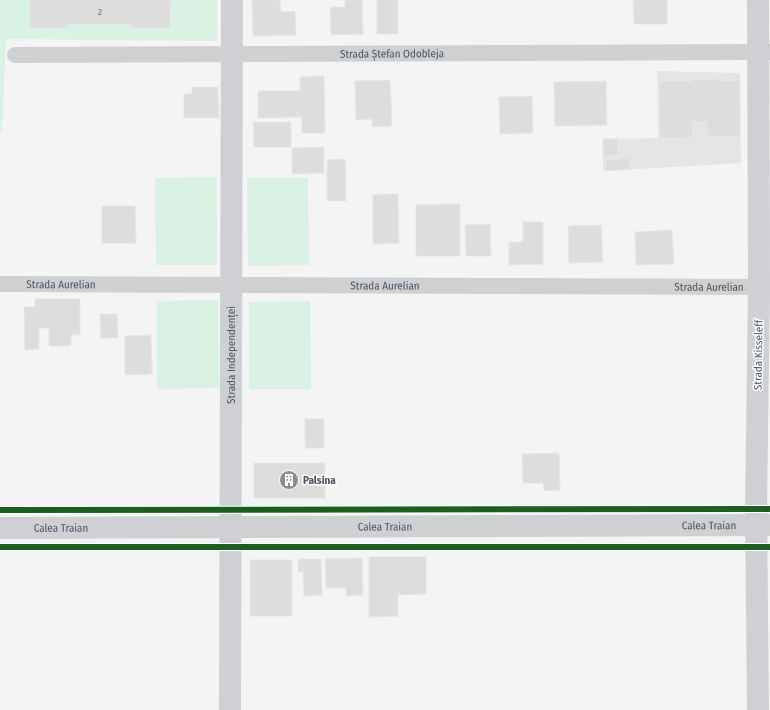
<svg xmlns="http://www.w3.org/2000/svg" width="770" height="710" viewBox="0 0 770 710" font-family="'Fira Sans Condensed',sans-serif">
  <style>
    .education { fill: #e6e5e6 }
    .green { fill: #d9f2e3 }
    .building { fill: #ddddde; stroke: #e5e6e7 }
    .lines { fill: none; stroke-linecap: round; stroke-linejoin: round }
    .street { stroke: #ced0d2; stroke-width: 16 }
    .secondary { stroke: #ced0d4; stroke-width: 22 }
    .cycleway-casing { stroke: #fff; stroke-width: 8 }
    .cycleway { stroke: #1b5e20; stroke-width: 6 }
    .labels { text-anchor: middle; stroke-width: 3; stroke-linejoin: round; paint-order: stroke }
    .number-label { font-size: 9px; fill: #707881 }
    .street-label { font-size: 11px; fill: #4a5661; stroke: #fff }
    .poi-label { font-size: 11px; font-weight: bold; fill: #4a5661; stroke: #fff; text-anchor: start }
  </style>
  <rect width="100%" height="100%" fill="#f4f4f4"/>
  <polygon class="education" points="657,71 740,73 741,163 603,171 603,139 658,138"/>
  <g class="green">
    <polygon points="0,0 217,0 217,41 6,39 2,131 0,131"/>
    <polygon points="217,177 217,265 156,265 155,178"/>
    <polygon points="247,178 308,178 309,265 248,266"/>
    <polygon points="218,300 219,388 157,389 157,301"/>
    <polygon points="310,301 311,389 249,389 249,302"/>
  </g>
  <g class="building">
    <polygon points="30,0 170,0 170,28 131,28 131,24 68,24 68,28 30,28"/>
    <polygon points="252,0 280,0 281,12 295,11 296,35 253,36"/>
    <polygon points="345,0 362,0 363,34 331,35 330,7 345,7"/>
    <rect x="377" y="0" width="21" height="34"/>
    <polygon points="633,0 667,0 667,24 634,24"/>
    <polygon points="324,76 325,133 302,133 302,117 258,118 258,91 300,91 300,77"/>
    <polygon points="692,79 740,81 740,137 707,137 707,122 692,122 693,137 660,138 659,81 692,81"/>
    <polygon points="390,80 392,126 372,127 372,119 356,120 355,81"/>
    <polygon points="606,81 607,125 555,126 554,82"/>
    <polygon points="192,87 218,87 219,118 184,118 184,94 192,94"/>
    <polygon points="532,96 533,133 500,134 499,97"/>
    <polygon points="253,122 291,122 291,147 254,147"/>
    <rect x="603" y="139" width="15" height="17"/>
    <polygon points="324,147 324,173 292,174 292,148"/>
    <polygon points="630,158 631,169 606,171 605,160"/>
    <polygon points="345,159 346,201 327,201 327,160"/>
    <polygon points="398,194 399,243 373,244 373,195"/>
    <polygon points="460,204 460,256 416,256 416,205"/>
    <polygon points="102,206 135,206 136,243 102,243"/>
    <polygon points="523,222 543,222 543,264 509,265 509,242 523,242"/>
    <polygon points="490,224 491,256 466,256 465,225"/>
    <polygon points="601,225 603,262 569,263 568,226"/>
    <polygon points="672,230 674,264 636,265 635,232"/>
    <polygon points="35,299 80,299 80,335 71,335 71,346 49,346 49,328 39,328 39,349 25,350 24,307 35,307"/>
    <polygon points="100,314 117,314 118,338 101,338"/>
    <polygon points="151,335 152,374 125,375 125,336"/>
    <rect x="305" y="419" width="19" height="29"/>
    <polygon points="559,453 560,490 544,491 543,483 523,483 522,454"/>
    <rect x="254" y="463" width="71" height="35"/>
    <polygon points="369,557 426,557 426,594 398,595 398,616 369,617"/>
    <polygon points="362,558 363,595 346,596 346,588 326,588 325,559"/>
    <polygon points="298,559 321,559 322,595 304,596 303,572 298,572"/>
    <rect x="250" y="560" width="42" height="56"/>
  </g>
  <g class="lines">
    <g class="street">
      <path id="s1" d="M15,55L770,52"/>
      <path id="s2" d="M0,284L770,287"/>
    </g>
    <g class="secondary">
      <polyline points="758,0 759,287 756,509 758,710"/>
      <path id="s3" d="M0,528L770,525"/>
      <path id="s4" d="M230,710L232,0"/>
    </g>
    <g class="cycleway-casing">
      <g id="cycleway">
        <polyline points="0,510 770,509"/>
        <polyline points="0,547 770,547"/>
      </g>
    </g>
    <use href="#cycleway" class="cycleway"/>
  </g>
  <defs>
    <g id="building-disc" transform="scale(1)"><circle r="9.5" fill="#868d94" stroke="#fff"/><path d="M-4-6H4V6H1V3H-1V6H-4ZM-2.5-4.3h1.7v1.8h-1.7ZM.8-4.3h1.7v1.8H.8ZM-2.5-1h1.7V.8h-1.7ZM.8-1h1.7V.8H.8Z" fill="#fff"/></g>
  </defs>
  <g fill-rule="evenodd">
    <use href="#building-disc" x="289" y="480"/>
  </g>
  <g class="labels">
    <g class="number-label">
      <text x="100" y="15">2</text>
    </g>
    <g class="street-label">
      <text dy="4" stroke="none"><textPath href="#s1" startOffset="377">Strada Ștefan Odobleja</textPath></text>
      <text dy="4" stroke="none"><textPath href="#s2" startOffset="61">Strada Aurelian</textPath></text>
      <text dy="4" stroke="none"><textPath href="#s2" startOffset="385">Strada Aurelian</textPath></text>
      <text dy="4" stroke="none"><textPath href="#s2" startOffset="709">Strada Aurelian</textPath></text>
      <text dy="4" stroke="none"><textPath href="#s4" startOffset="355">Strada Independenței</textPath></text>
      <text transform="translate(758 355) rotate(-89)" y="4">Strada Kisseleff</text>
      <text dy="4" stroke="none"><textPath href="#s3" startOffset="709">Calea Traian</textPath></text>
      <text dy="4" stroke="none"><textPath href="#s3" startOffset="385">Calea Traian</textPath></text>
      <text dy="4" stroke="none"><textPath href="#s3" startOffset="61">Calea Traian</textPath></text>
    </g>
    <g class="poi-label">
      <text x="303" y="484">Palsina</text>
    </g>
  </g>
</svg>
